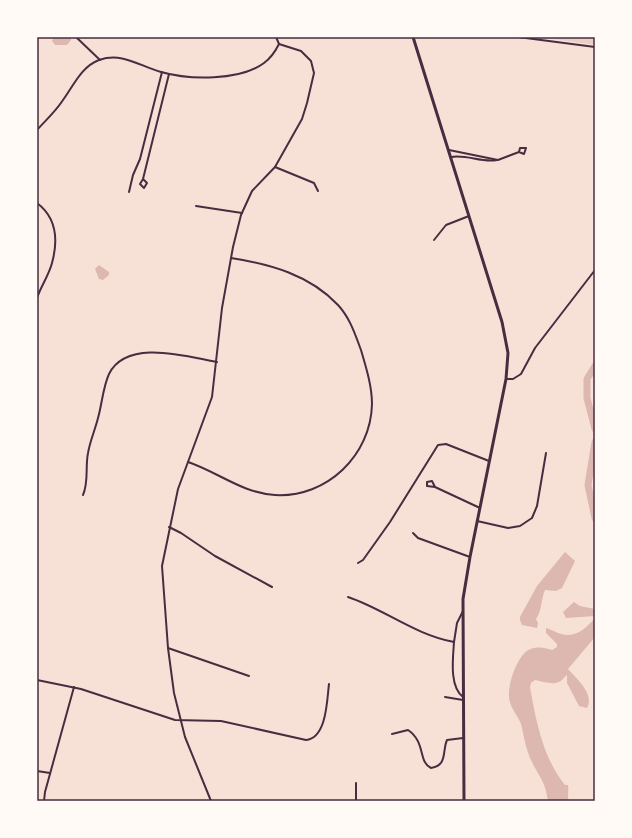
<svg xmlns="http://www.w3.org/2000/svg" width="632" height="838" viewBox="0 0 632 838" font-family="'Titillium Web',sans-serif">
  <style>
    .green { fill: #ebcfc5 }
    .water { fill: #dcb8b0 }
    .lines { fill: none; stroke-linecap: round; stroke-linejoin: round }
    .river { stroke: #dcb8b0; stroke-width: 7 }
    .minor { stroke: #4a2c40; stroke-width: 2 }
    .secondary { stroke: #4a2c40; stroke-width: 3 }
    .neatline { fill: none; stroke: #4a2c40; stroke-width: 1.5 }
  </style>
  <rect width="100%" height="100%" fill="#f7e1d7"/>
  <polygon class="green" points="541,37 595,37 595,45"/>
  <g class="water">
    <polygon points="54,37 71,37 71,40 67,45 55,45 52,41"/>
    <polygon points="99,265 109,272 109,275 103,280 99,279 95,269"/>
    <path d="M565,552L575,561L562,588L556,591L545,590C541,599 542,611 536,619L538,623L537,628L522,625L520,620V617L537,586Z"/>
    <polygon points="574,602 580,606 595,609 595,616 566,618 563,612"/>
    <path d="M595,618V637L568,669C576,678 595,694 587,708L579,706L567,683V675C565,676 564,678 562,680C555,686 544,682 535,680L531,683L530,687C536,721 543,758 565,785H568C569,790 567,798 569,801H548C545,780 540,779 532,762C526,751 524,736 521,724C518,716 512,710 510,702C506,690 514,666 522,656C529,646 541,646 552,650L557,647V644L546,633V628C550,629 554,631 558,633C575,639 584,630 595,618Z"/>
  </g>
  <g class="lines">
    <g class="river">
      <polyline points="595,366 587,379 587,398 595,429"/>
      <polyline points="595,442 588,485 595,518"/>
    </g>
    <g class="minor">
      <polyline points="76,37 100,60"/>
      <polyline points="518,37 595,47"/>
      <path d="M37,130C46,120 56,111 63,100C74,85 81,67 99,60C123,52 139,66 161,72C189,80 240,81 264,63C271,58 275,52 279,44"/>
      <polyline points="449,150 498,160 519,152 524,154 526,148 520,148 519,152"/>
      <path d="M451,157C467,154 481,163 497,160"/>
      <polyline points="275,167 314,183 318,191"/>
      <polyline points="143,179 147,183 144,188 140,184 143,179 169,74"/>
      <polyline points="129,192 133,175 140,159 162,72"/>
      <path d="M37,203C57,218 58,241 52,263C49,275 41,286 37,298"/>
      <polyline points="196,206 242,213"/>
      <polyline points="434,240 446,225 469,216"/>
      <polyline points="506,379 513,379 521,374 535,348 595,270"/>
      <path d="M188,462C218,472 242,493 275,495C327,498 371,455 372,404C372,386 366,367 361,350C355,334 350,318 338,305C310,275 270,264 231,258"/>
      <polyline points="435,487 432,481 427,482 427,486 435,487 480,508"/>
      <path d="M83,495C89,481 85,468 88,453C90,441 95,430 98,418C102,404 103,387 109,374C127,338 188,357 217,362"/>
      <polyline points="477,521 508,528 520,526 532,518 537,506 546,453"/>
      <polyline points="169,527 181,533 215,556 272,587"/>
      <polyline points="413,533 418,538 470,557"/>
      <polyline points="358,563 363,560 390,522 438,445 446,444 489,461"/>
      <path d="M348,597C384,609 415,635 454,642L457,623L463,611"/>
      <path d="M454,642C453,658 449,686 463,697"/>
      <polyline points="168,648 249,676"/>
      <path d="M37,680L81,689L175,720L221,721L306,740C327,738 327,699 329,684"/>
      <polyline points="445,697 463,700"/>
      <path d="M392,734L408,730C426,742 418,762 431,768C448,765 442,751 447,740L463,738"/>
      <polyline points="37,771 50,773"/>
      <polyline points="44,801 45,792 74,687"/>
      <polyline points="211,801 185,737 174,693 168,648 162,566 178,489 212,397 222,308 233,247 241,215 252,191 275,167 302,119 307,103 314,73 311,61 301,51 279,44 276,37"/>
      <polyline points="332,801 333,801"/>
      <polyline points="356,801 356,783"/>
    </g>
    <polyline class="secondary" points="413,37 502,322 508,353 506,379 470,557 463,599 464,801"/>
  </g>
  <rect width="632" height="838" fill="none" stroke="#fffaf5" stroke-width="76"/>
  <rect x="38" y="38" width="556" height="762" class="neatline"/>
</svg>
